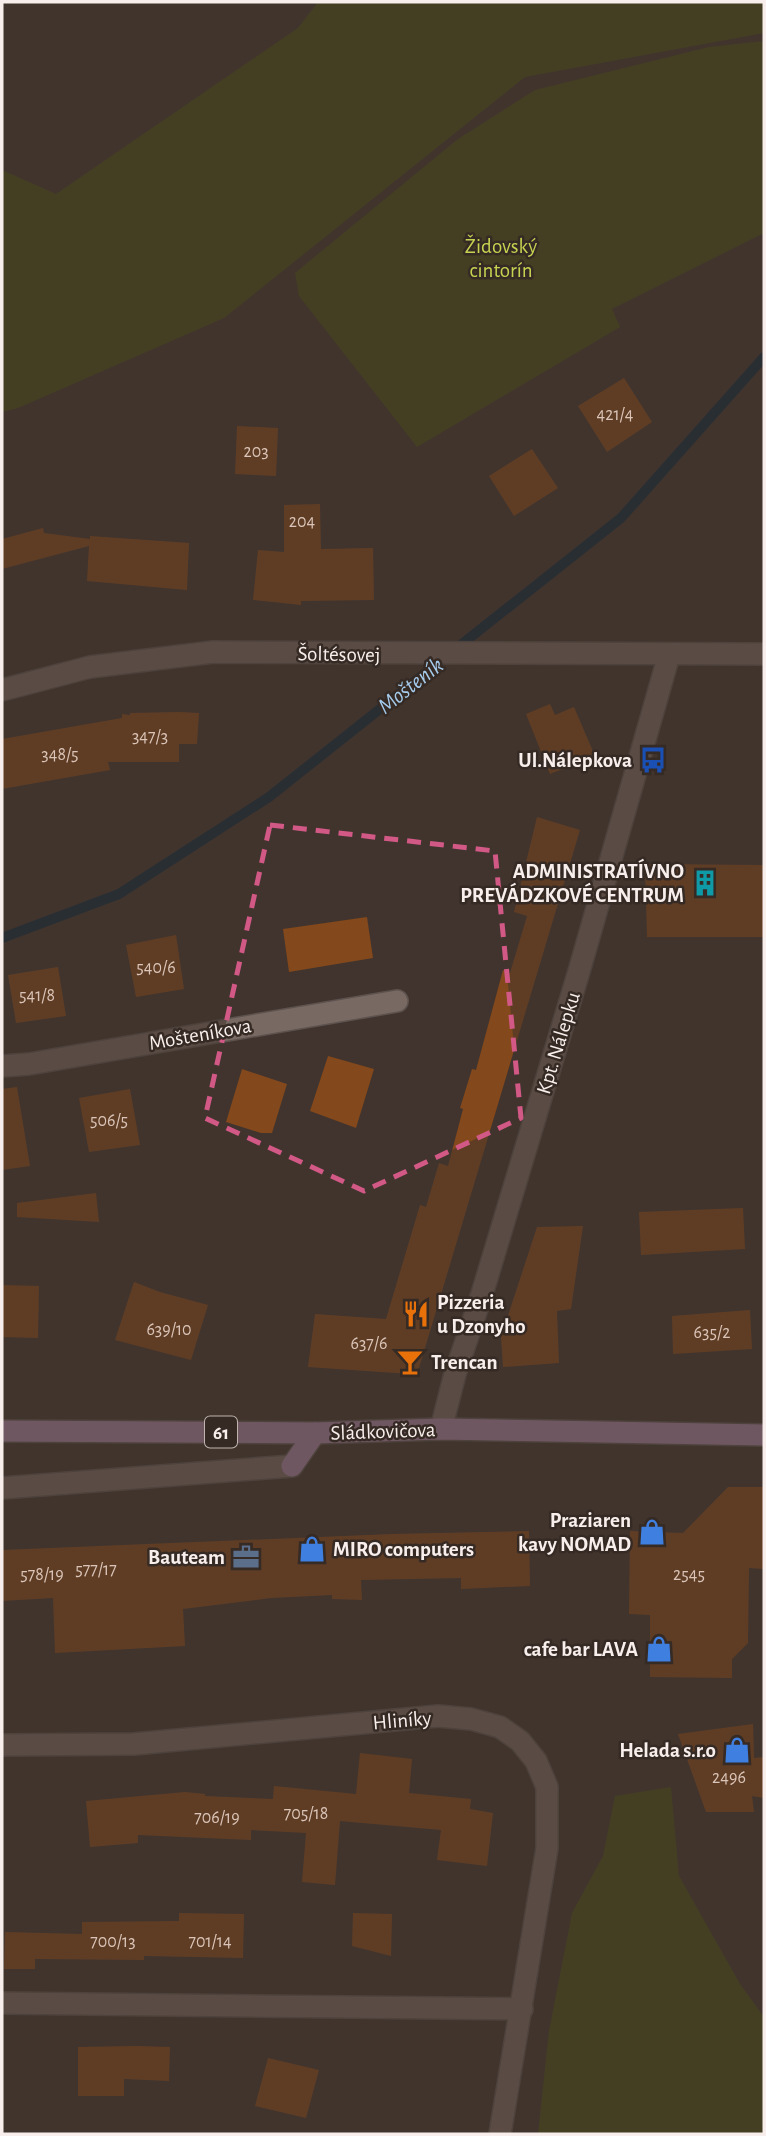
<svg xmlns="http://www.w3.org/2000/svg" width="766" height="2136" viewBox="0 0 766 2136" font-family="'Alegreya Sans',sans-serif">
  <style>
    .green { fill: #484d15 }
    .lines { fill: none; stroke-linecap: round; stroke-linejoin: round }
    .stream { stroke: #0d273b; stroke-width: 10 }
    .building { fill: #83481b }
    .street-casing { stroke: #5d524e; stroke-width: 24 }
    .primary-casing { stroke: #5d524e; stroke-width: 24 }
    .street { stroke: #786963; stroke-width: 21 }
    .primary { stroke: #a681a3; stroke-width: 21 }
    .marked { fill: none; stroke: #d25886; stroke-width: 5; stroke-dasharray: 14 9; stroke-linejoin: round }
    .labels { text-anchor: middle; stroke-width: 5; stroke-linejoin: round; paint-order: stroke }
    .number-label { font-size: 18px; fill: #dbc5b8 }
    .shield { fill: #362a24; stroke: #beb4b0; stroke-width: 2 }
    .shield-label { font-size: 19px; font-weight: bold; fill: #f8efec }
    .park-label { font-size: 21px; fill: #c5d350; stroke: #362a24 }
    .street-label { font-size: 21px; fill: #f8efec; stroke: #362a24 }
    .poi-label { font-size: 21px; font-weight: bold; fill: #f8efec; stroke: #362a24; text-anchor: end }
    .water-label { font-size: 23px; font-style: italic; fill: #a6cced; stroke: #362a24 }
  </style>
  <rect width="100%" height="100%" fill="#41342e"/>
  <g class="green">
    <polygon points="318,2 764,2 764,33 525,77 224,318 18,408 2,412 2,170 56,194 298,28"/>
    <polygon points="764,41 764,233 612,309 620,327 417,447 299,296 295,273 458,139 535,90 709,47"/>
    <polygon points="671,1787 679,1876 740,1984 764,2017 764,2134 538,2134 549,2031 572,1913 603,1856 615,1796"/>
  </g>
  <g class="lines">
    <polyline class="stream" points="2,938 119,894 269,797 621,518 764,357"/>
  </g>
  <g class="building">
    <polygon points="624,378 652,422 607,452 578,406"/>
    <polygon points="237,426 278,428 276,476 235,474"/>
    <polygon points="532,449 558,488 514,516 489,476"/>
    <polygon points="320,504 321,549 373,548 374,600 301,601 301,605 253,600 258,550 284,552 284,505"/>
    <polygon points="43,528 44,533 90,539 90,536 189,543 187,590 87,581 89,546 2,569 2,539"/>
    <polygon points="550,704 555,715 574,707 595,756 550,774 526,714"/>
    <polygon points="179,712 199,713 197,744 179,744 179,762 108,762 110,770 2,789 2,739 122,718 122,714 130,715 130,713"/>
    <polygon points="537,817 580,830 419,1368 410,1374 308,1367 315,1314 386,1319 420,1205 426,1207 439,1163 448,1166 463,1109 460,1108 472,1069 476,1070 503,970 510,973 527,916 514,912"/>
    <polygon points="645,864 764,865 764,937 647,937"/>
    <polygon points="367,917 373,958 289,972 283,929"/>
    <polygon points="176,935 184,989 136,997 126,945"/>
    <polygon points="58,967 66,1016 16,1023 8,975"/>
    <polygon points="328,1056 374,1069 356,1128 310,1111"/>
    <polygon points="242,1069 287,1084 272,1133 261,1133 226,1122"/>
    <polygon points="17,1087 30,1166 2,1170 2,1089"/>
    <polygon points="130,1089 140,1145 89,1152 79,1098"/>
    <polygon points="96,1193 99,1222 17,1217 17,1203"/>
    <polygon points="743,1208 745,1249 641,1255 639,1212"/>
    <polygon points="583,1226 571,1309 557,1311 559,1363 503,1367 501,1337 537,1227"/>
    <polygon points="134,1282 160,1292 208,1305 191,1360 115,1340"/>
    <polygon points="2,1285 39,1286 38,1338 2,1337"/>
    <polygon points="750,1310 752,1349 673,1354 672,1316"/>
    <polygon points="728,1487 764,1487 764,1569 749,1568 748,1643 732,1659 732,1678 650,1677 650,1615 629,1614 630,1531 683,1533"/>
    <polygon points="529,1531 530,1586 461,1589 461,1578 361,1580 362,1600 332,1599 332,1595 271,1598 183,1609 185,1646 55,1653 53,1598 2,1601 2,1550 392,1534"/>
    <polygon points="753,1724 754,1758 764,1757 764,1798 752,1796 754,1812 706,1812 678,1734"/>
    <polygon points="360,1753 412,1759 409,1793 471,1799 470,1809 493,1813 487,1866 437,1860 441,1830 340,1821 335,1885 302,1882 306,1833 251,1830 251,1840 138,1835 138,1843 90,1847 86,1801 185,1792 205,1794 205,1796 273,1799 274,1786 356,1794"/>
    <polygon points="179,1913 244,1914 243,1958 144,1956 144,1960 35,1959 35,1969 4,1969 5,1932 82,1934 82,1922 179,1921"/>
    <polygon points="353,1913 392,1914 391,1956 352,1946"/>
    <polygon points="137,2046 170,2047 169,2081 124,2079 124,2096 78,2096 78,2047"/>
    <polygon points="268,2058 319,2070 306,2118 255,2106"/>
  </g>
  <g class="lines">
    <g class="street-casing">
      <g id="street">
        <polyline points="2,690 90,667 213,652 764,654"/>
        <polyline points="2,1066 29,1064 397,1001"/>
        <polyline points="441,1429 455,1374 482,1294 580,968 669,655"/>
        <polyline points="2,1488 292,1466"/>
        <polyline points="2,1745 134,1744 438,1716 471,1719 500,1727 520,1741 536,1761 547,1787 547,1848 500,2134"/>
        <polyline points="2,2003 522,2009"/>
      </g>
    </g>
    <g class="primary-casing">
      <g id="primary">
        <polyline points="2,1431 315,1433 441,1429 764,1435"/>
        <polyline points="292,1466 315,1433"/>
      </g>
    </g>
    <use href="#street" class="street"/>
    <use href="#primary" class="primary"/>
  </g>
  <path d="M0 0H766V2136H0ZM270,825L495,851L521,1118L364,1191L205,1118Z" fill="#41342e" fill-opacity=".55" fill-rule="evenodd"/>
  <path class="marked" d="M270,825L495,851L521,1118L364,1191L205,1118Z"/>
  <defs>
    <g id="bus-bare" transform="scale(2.1)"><path d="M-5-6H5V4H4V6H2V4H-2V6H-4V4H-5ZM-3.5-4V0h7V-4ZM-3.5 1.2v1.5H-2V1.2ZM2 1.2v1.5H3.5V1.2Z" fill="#1a4fb4" stroke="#362a24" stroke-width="2.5" paint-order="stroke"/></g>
    <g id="building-bare" transform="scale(2.1)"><path d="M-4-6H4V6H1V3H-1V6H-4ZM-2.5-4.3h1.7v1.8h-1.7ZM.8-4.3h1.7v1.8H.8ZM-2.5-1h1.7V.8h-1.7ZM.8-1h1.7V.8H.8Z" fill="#0f9aa8" stroke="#362a24" stroke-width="2.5" paint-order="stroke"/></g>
    <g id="restaurant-bare" transform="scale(2.1)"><path d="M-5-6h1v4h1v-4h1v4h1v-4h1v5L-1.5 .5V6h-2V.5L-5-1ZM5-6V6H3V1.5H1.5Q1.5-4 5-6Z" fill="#e8710a" stroke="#362a24" stroke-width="2.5" paint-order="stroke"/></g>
    <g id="bar-bare" transform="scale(2.1)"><path d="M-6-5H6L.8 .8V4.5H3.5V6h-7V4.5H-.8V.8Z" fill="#e8710a" stroke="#362a24" stroke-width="2.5" paint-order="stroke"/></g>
    <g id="shop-bare" transform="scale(2.1)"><path d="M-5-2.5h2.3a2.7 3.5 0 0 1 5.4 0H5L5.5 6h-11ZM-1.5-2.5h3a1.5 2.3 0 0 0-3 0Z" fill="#3f7fe0" stroke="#362a24" stroke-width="2.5" paint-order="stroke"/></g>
    <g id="office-bare" transform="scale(2.1)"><path d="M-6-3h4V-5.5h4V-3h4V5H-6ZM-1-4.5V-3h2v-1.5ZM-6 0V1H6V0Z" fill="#5c6f8a" stroke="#362a24" stroke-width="2.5" paint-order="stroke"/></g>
  </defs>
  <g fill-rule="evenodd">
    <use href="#bus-bare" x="653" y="760"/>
    <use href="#building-bare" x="705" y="883"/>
    <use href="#restaurant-bare" x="416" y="1314"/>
    <use href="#bar-bare" x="410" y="1362"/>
    <use href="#shop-bare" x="652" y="1532"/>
    <use href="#shop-bare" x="312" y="1549"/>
    <use href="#office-bare" x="246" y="1557"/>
    <use href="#shop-bare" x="659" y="1649"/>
    <use href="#shop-bare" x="737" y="1750"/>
  </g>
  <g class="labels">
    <g class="number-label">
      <text x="615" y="420">421/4</text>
      <text x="256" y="457">203</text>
      <text x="302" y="527">204</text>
      <text x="150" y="742">347/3</text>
      <text x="60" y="760">348/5</text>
      <text x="156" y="973">540/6</text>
      <text x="37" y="1001">541/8</text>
      <text x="109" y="1126">506/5</text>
      <text x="169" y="1335">639/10</text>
      <text x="712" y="1338">635/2</text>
      <text x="369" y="1349">637/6</text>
      <text x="96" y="1575">577/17</text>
      <text x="42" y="1580">578/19</text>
      <text x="689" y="1580">2545</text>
      <text x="729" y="1783">2496</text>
      <text x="306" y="1819">705/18</text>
      <text x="217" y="1823">706/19</text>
      <text x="113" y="1947">700/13</text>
      <text x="210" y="1947">701/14</text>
    </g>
    <rect class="shield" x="205" y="1416.5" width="32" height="31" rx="5"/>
    <g class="shield-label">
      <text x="221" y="1439">61</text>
    </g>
    <g class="park-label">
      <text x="501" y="253">Židovský<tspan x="501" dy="24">cintorín</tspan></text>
    </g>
    <g class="street-label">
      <text transform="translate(339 654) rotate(1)" y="7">Šoltésovej</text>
      <text transform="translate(200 1034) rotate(-10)" y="7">Mošteníkova</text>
      <text transform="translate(558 1043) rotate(-73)" y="7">Kpt. Nálepku</text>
      <text transform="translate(383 1431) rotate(-2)" y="7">Sládkovičova</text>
      <text transform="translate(402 1720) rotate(-5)" y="7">Hliníky</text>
    </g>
    <g class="poi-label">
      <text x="632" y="767">Ul.Nálepkova</text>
      <text x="684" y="878">ADMINISTRATÍVNO<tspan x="684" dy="24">PREVÁDZKOVÉ CENTRUM</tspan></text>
      <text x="437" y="1309" text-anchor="start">Pizzeria<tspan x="437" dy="24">u Dzonyho</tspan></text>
      <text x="431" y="1369" text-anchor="start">Trencan</text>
      <text x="631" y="1527">Praziaren<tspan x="631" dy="24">kavy NOMAD</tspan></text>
      <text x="333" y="1556" text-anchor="start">MIRO computers</text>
      <text x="225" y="1564">Bauteam</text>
      <text x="638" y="1656">cafe bar LAVA</text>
      <text x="716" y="1757">Helada s.r.o</text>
    </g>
    <g class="water-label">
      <text transform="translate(410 685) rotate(-38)" y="8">Mošteník</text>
    </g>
  </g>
  <rect width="766" height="2136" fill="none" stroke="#f8efec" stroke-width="7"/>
</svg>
